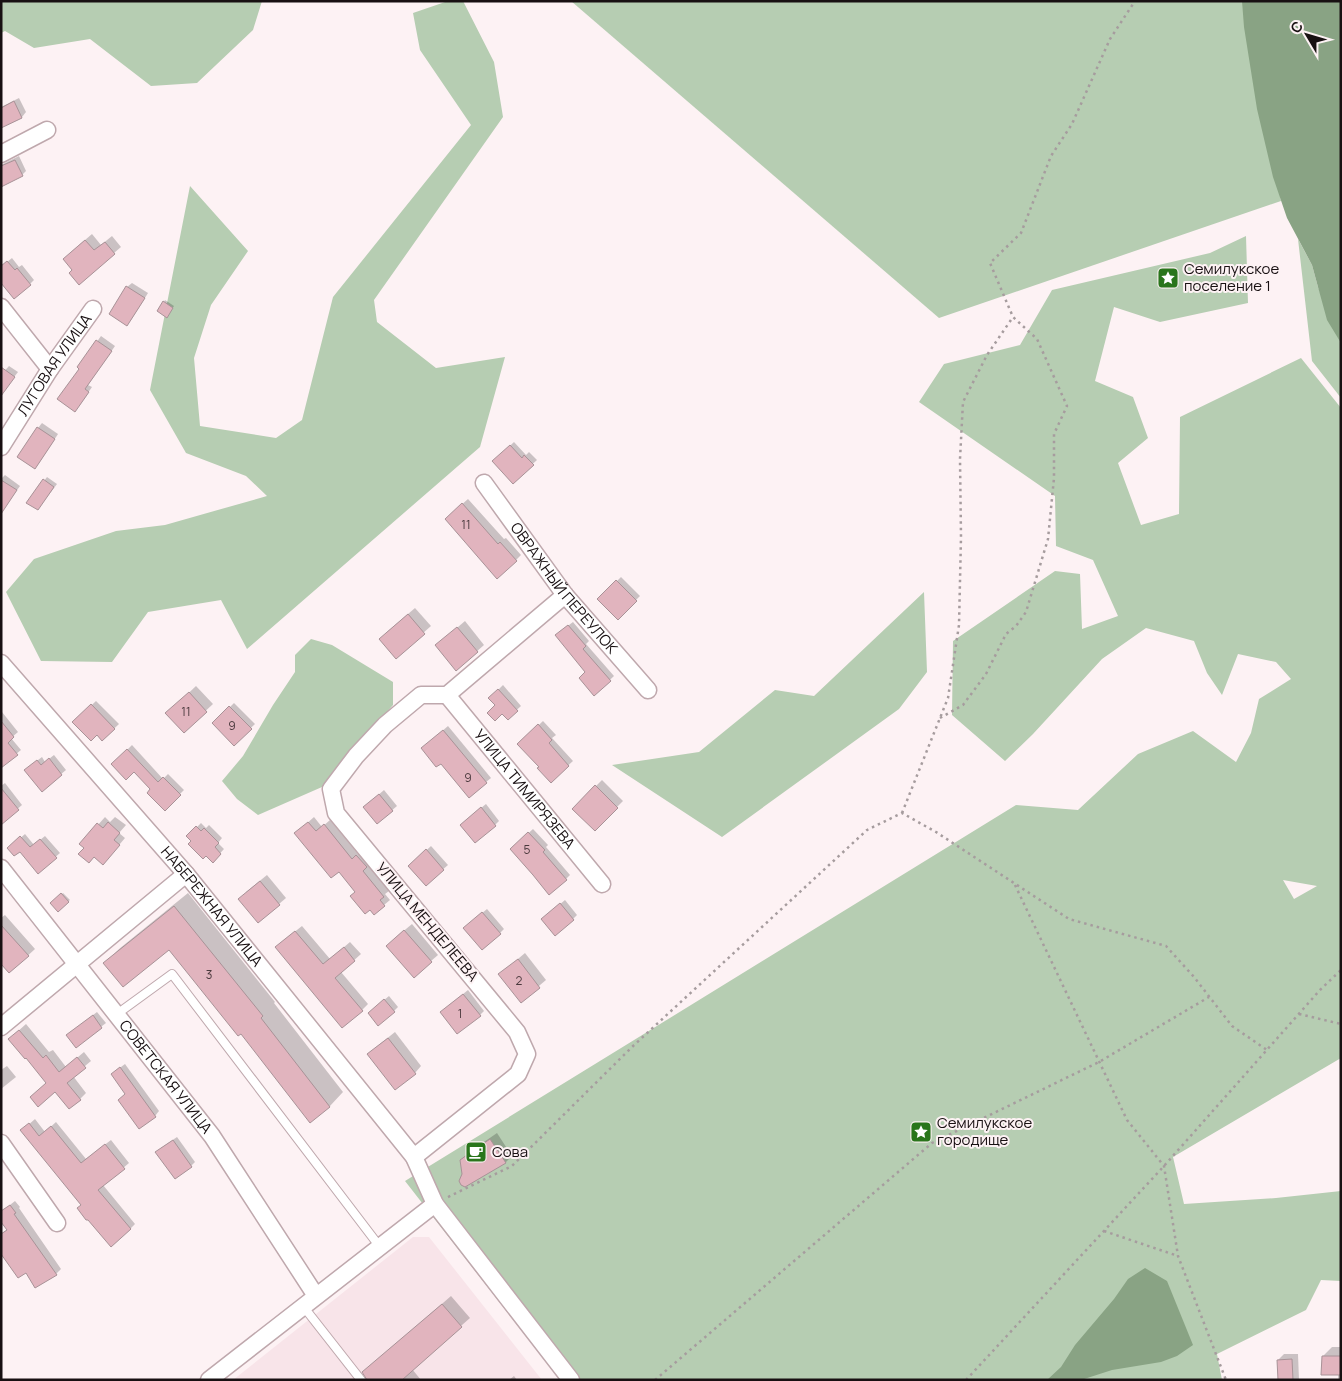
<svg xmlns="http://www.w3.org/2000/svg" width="1342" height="1381" viewBox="0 0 1342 1381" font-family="Manrope,sans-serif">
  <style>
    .built { fill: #f8e4e9 }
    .green { fill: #b6cdb2; fill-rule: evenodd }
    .water { fill: #89a384 }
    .shadow { fill: #0003 }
    .building { fill: #e1b4be; stroke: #a89297 }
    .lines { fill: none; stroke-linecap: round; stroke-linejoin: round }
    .service-casing { stroke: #bfa8ad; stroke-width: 10 }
    .minor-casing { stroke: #bfa8ad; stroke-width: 19 }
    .path { stroke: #a69c9e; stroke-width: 2.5; stroke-dasharray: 2.5 4; stroke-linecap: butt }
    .service { stroke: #fff; stroke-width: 8 }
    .minor { stroke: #fff; stroke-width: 16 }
    .labels { text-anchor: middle; stroke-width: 4; stroke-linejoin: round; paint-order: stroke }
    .number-label { font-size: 12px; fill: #4a393d }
    .poi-label { font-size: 15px; fill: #181012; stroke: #fdf2f4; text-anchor: start }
    .street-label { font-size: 15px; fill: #181012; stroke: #fdf2f4 }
  </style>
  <rect width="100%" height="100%" fill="#fdf2f4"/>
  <polygon class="built" points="413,1237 429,1237 542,1380 233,1380"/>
  <g class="green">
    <polygon points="1,1 262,1 253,30 197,83 151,86 90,39 34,48 5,31 1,33"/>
    <polygon points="448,1 463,1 494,62 503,117 374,300 377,322 436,368 505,357 480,447 247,649 221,600 148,612 112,662 41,661 6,592 34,559 116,531 165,525 267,496 246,476 186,453 150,390 190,186 248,251 211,305 194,358 200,426 276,438 302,420 333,297 471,125 420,50 413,13"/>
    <polygon points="571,1 1247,1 1281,201 939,318"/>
    <path d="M1246,236L1248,303L1160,322L1114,307L1095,381L1133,397L1148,438L1118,463L1141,525L1179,514L1180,417L1301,358L1341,408V1058L1173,1157L1184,1204L1276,1198L1341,1191V1281L1321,1280L1306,1310L1217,1354L1222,1380H560L405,1181L1016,805L1078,810L1138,754L1193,731L1236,762L1251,733L1259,699L1291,679L1276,662L1238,654L1222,695L1207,673L1194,641L1146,628L1102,659L1033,734L1005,761L952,715L953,641L1055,571L1080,574L1082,629L1118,616L1093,560L1056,546L1055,496L919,402L944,364L1020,345L1052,290L1210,253ZM1283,880L1317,886L1294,899Z"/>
    <polygon points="1298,239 1312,265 1318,287 1341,343 1341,398 1312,361"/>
    <polygon points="924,592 927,672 899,709 722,837 612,765 699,752 775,690 814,696"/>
    <polygon points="311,639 332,645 393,682 393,705 322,787 258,815 237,799 222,781 243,756 273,705 295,672 295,655"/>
  </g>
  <g class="water">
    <polygon points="1242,1 1341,1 1341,343 1327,320 1312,265 1287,218 1273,177 1257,109 1244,27"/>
    <polygon points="1145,1268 1167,1281 1193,1345 1177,1356 1161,1362 1112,1370 1081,1380 1047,1380 1061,1367 1075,1345 1114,1299 1128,1279"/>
  </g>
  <g class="shadow">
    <polygon points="19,98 26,112 22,117 1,127 1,107"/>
    <polygon points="19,156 26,171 22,175 1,181 1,165"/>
    <polygon points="92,234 101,245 112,236 121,247 114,253 74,270 71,252"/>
    <polygon points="12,258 19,267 22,265 34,280 30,284 1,267"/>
    <polygon points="132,283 148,293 131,320 127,324 127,287"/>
    <polygon points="165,300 174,306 169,314 164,302"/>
    <polygon points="101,336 115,346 88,385 92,387 79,406 80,368 79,367"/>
    <polygon points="9,366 18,372 1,394 1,375"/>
    <polygon points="42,423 58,434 39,463 35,467 38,428"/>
    <polygon points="514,442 526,455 529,452 537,460 513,482 494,461"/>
    <polygon points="5,475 20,486 3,510 1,509 1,479"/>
    <polygon points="47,477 57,484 41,505 28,502"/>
    <polygon points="468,499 504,539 506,538 521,555 516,560 452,513"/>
    <polygon points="621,577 640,596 618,618 599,599"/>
    <polygon points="415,608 431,626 396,657 387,632"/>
    <polygon points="465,621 484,645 457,669 444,639"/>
    <polygon points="573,622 589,641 586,644 614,676 595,694 586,672 561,631"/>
    <polygon points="503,685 521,706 508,718 490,698"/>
    <polygon points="196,686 213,704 184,731 174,707"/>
    <polygon points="96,701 119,724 102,740 97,734 74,722"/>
    <polygon points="234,703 255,724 234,744 214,723"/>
    <polygon points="2,712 18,732 11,738 21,750 1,766"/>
    <polygon points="543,721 556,735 552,738 573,761 551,781 540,767 519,744"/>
    <polygon points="448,726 491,778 469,796 427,744"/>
    <polygon points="132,745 163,779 168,774 184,790 165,809 152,790 134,770 113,764"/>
    <polygon points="54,755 66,770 42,790 30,766 42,757 45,762"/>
    <polygon points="602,780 623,801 595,829 573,809"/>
    <polygon points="5,783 22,805 1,823 1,786"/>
    <polygon points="384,790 397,806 377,823 369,803"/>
    <polygon points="486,804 499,821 495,825 465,821"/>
    <polygon points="105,817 110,822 115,817 126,825 119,833 125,838 109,857 86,848 81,844"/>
    <polygon points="314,817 322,827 330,820 358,854 362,851 372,861 368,865 389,891 385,894 390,900 384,905 357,892 339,870 296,833"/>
    <polygon points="201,823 206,828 209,825 222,838 218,843 224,849 213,861 188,836"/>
    <polygon points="533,829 548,845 546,847 570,875 566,879 511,849"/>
    <polygon points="25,834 34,845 45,836 60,853 38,872 20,850 9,848"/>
    <polygon points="431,846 448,865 426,884 414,862"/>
    <polygon points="267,875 286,898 258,922 246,892"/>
    <polygon points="63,893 70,900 58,910 52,903"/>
    <polygon points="188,893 275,1002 274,1003 343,1092 330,1106 310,1121 241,1032 169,948 105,963 119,949"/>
    <polygon points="565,900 577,915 573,919 547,915"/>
    <polygon points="487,909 504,929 500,933 469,924"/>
    <polygon points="5,915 35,949 10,972 3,964 1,965 1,918"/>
    <polygon points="412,924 438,955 431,961 394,939"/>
    <polygon points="302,926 330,959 350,942 361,954 341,972 368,1004 362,1010 283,941"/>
    <polygon points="525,953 546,980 521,1001 500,974"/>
    <polygon points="468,990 484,1011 480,1015 446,1008"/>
    <polygon points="389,996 398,1007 394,1011 373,1009"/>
    <polygon points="97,1012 106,1023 76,1046 72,1031"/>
    <polygon points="26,1024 49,1052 53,1050 66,1067 84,1052 91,1061 73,1076 86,1093 80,1099 47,1083 16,1033"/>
    <polygon points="395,1032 421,1066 415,1073 375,1048"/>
    <polygon points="125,1064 159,1111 155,1116 127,1093 117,1070"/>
    <polygon points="7,1066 16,1077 1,1089 1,1070"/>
    <polygon points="35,1119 45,1132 56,1122 86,1159 111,1140 129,1163 103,1185 135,1224 130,1229 82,1205 27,1126"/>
    <polygon points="497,1133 512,1156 506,1162 465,1186 461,1160 468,1153"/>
    <polygon points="177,1137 195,1162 191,1166 161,1148"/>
    <polygon points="15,1201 20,1207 19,1208 61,1269 56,1274 35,1287 26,1271 1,1252 1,1234 8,1229 1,1212"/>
    <polygon points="451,1296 470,1318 412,1369 421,1380 370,1380 373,1364"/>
    <polygon points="1341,1339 1341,1380 1338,1380 1338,1374 1323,1356 1332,1347 1340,1347"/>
    <polygon points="1284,1354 1298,1354 1299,1380 1279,1380 1278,1360"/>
    <polygon points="514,1376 517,1380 509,1380"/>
  </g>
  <g class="building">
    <polygon points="14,101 22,118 1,128 1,108"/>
    <polygon points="15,160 23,176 1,187 1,166"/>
    <polygon points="85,240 94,250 105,242 115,254 79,285 69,273 72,270 63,259"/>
    <polygon points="7,261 15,270 17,268 31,285 14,299 1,283 1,266"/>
    <polygon points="126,286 145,298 127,326 109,314"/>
    <polygon points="163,301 173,308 167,318 157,311"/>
    <polygon points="96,340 112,351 85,389 89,392 75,412 57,399 79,369 77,367"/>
    <polygon points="1,367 15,377 1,396"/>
    <polygon points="37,427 55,439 35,469 17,457"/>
    <polygon points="510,445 522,458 524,455 534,465 513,484 492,461"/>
    <polygon points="43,479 54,487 38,510 26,503"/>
    <polygon points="1,480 17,490 1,514"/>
    <polygon points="462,503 498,544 500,542 517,561 497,579 445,519"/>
    <polygon points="616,580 637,601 618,620 597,599"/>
    <polygon points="408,614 425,634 396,659 379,639"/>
    <polygon points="568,625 586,646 583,649 611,681 594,696 579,678 585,672 555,635"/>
    <polygon points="457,627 478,652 456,671 435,645"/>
    <polygon points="498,689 518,711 508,720 502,714 495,721 487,713 495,705 488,698"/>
    <polygon points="189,692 207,712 184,733 165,713"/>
    <polygon points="91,704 115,729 102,741 97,735 91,741 72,722"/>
    <polygon points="229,706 252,729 234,746 212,723"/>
    <polygon points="1,721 14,737 8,743 18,755 1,768"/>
    <polygon points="538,724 552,740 549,743 569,766 551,783 537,768 539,767 517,744"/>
    <polygon points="443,730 487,783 469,798 441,764 436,767 421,748"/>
    <polygon points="127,749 158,782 163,777 181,795 165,811 147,793 150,789 134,772 126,780 111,764"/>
    <polygon points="49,758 62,775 42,792 24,770 37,760 41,765"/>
    <polygon points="595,785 618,808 595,831 572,809"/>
    <polygon points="1,788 19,810 1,825"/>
    <polygon points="379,794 393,811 377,824 363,807"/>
    <polygon points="481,807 496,826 475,843 460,825"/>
    <polygon points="108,822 120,833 114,840 120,845 103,865 94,857 89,863 78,854 84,848 79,844 97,823 103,828"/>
    <polygon points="308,822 316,831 324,824 352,859 356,855 367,867 363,871 384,897 380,900 385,906 374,915 370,910 365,914 350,896 355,892 339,872 331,878 294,833"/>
    <polygon points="196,826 201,831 204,828 219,843 215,847 221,854 213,863 206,856 203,859 188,844 191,841 186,836"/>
    <polygon points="528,832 545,850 543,852 567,880 549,895 533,875 510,849"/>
    <polygon points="20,836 30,847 40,839 57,858 38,874 20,852 14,856 7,848"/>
    <polygon points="426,849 444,870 426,886 408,866"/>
    <polygon points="260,881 280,905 258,923 238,899"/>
    <polygon points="61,893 69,902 58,912 50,903"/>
    <polygon points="560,903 574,920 555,936 541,919"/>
    <polygon points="174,906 263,1016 261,1018 330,1107 310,1123 241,1034 238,1036 169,950 123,987 103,963"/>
    <polygon points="482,912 501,934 482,950 463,928"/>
    <polygon points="1,925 29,956 9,973 1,964"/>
    <polygon points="404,930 432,962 414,978 386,946"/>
    <polygon points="295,931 323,964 344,947 355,961 335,978 363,1011 342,1028 275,947"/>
    <polygon points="518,959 540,988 521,1003 498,974"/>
    <polygon points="463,994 481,1016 457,1034 440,1012"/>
    <polygon points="384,999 395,1012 378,1026 368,1013"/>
    <polygon points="93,1015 102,1028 76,1048 66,1035"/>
    <polygon points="19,1030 43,1058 46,1055 59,1072 77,1057 86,1068 67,1083 81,1100 69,1109 55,1092 38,1107 30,1097 46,1083 26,1058 25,1059 8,1039"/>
    <polygon points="388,1038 416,1074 395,1090 367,1054"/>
    <polygon points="120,1067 156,1117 139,1129 118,1100 125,1094 111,1074"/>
    <polygon points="29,1123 39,1136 51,1126 81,1163 105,1144 125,1169 98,1190 131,1229 111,1247 88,1220 86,1220 77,1208 81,1205 20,1130"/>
    <polygon points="490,1139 506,1163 465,1187 461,1185 459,1181 462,1174 460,1160"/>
    <polygon points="173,1140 192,1167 175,1179 155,1152"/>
    <polygon points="10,1205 16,1213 14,1214 57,1275 35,1288 26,1273 18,1278 1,1254 1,1234 7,1230 1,1222 1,1211"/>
    <polygon points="442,1304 462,1327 402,1380 367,1380 362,1372"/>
    <polygon points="1322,1356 1341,1356 1341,1375 1321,1375"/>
    <polygon points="1292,1359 1293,1380 1278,1380 1277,1360"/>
  </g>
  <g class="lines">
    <g class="service-casing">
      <g id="service">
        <polyline points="117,1014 172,974 380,1247"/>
        <polyline points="303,1306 361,1380"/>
      </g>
    </g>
    <g class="minor-casing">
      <g id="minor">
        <polyline points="1,154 47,130"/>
        <polyline points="1,307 50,369"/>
        <path id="s1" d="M1,447L50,369L93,309"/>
        <path id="s2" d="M484,483L565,595L648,690"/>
        <path id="s3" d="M1,663L186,874L414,1157L435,1204L571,1380"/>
        <path id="s4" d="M447,695L602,884"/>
        <path id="s5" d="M1,868L212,1136L316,1296"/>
        <polyline points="1,1027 186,874"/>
        <polyline points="1,1143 57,1223"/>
        <polyline points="414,1157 518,1074 527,1054 517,1032 336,813 331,789 356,756 385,725 421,695 447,695 565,595"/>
        <polyline points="209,1380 435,1204"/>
      </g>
    </g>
    <g class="path">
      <polyline points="940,718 963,705 986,674 1006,634 1016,626 1026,612 1048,539 1054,478 1054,434 1067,406 1037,339 1013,317 990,263 1021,233 1051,156 1072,124 1110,39 1135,1"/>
      <polyline points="902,813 948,698 959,625 961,537 960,459 963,402 987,355 1013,317"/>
      <polyline points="1015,885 1127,1120 1164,1166 1178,1256 1226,1380"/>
      <polyline points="1299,1014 1341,1024"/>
      <polyline points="448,1197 512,1166 632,1047 867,830 902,813 936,832 1069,919 1166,946 1194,977 1232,1026 1267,1050"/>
      <polyline points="1104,1231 1178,1256"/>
      <polyline points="655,1380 932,1143 1099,1062 1209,997"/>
      <polyline points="966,1380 1164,1166 1320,990 1341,970"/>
    </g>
    <use href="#service" class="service"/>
    <use href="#minor" class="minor"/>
  </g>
  <defs>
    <g id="sight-square" transform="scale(1.125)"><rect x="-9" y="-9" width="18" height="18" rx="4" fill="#29751b" stroke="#fdf2f4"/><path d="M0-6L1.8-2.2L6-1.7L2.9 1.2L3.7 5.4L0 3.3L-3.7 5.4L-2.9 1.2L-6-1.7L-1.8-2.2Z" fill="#fff"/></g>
    <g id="cafe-square" transform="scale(1.125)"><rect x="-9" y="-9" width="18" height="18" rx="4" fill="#29751b" stroke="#fdf2f4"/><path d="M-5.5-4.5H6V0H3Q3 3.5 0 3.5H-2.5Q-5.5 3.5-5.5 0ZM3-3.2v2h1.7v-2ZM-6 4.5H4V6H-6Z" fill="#fff"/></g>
  </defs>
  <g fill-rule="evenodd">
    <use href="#sight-square" x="1168" y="278"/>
    <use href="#sight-square" x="921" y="1132"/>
    <use href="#cafe-square" x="476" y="1152"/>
  </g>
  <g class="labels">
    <g class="number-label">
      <text x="466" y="529">11</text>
      <text x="186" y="716">11</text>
      <text x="232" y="730">9</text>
      <text x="468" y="782">9</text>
      <text x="527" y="854">5</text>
      <text x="209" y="979">3</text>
      <text x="519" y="985">2</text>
      <text x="460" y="1018">1</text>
    </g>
    <g class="poi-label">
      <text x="1184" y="274">Семилукское<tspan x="1184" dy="17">поселение 1</tspan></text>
      <text x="937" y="1128">Семилукское<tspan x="937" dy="17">городище</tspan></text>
      <text x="492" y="1157">Сова</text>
    </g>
    <g class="street-label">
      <text dy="5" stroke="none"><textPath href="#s1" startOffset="98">ЛУГОВАЯ УЛИЦА</textPath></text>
      <text dy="5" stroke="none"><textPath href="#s2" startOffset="132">ОВРАЖНЫЙ ПЕРЕУЛОК</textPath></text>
      <text dy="5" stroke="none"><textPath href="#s4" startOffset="122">УЛИЦА ТИМИРЯЗЕВА</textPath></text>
      <text dy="5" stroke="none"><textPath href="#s3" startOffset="322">НАБЕРЕЖНАЯ УЛИЦА</textPath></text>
      <text transform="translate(427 922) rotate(50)" y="5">УЛИЦА МЕНДЕЛЕЕВА</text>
      <text dy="5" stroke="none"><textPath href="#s5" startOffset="266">СОВЕТСКАЯ УЛИЦА</textPath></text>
    </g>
  </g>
  <rect width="1342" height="1381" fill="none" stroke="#181012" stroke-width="5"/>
  <g transform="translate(1307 35) rotate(308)" stroke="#fdf2f4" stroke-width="4" paint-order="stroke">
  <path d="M0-4L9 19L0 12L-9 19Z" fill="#181012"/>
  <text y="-8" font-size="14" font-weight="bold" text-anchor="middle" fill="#181012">С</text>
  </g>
</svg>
